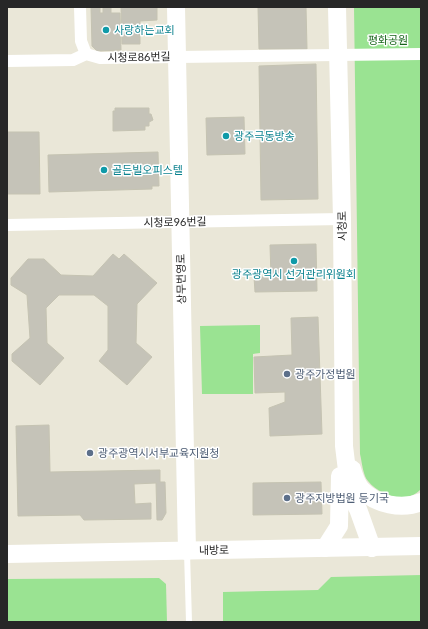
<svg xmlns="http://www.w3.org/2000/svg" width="428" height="629" viewBox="0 0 428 629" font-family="Lato,'Noto Sans KR',sans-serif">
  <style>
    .green { fill: #9ae392 }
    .building { fill: #c5c3b8; stroke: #c5c3b2 }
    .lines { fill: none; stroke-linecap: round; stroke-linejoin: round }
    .lane { stroke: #fff; stroke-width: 6 }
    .street { stroke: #fff; stroke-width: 12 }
    .secondary { stroke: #fff; stroke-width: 18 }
    .culture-dot { fill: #0f9aa8; stroke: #fff; stroke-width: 1.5 }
    .service-dot { fill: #5c6f8a; stroke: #fff; stroke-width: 1.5 }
    .labels { text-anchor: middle; stroke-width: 3; stroke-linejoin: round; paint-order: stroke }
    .culture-label { font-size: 11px; fill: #0d838f; stroke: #fff; text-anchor: start }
    .park-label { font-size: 11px; fill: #17641a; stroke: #fff }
    .street-label { font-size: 11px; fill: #272727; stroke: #fff }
    .service-label { font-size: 11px; fill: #4e5e75; stroke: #fff; text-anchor: start }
  </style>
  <rect width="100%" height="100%" fill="#eae7d8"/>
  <g class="green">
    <path d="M354,7H421V489C407,505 380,496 368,481C363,476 362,462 360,454Z"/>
    <polygon points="260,325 260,353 253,354 253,394 202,394 200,326"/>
    <polygon points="421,575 421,622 223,622 223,592 318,590 331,577"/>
    <polygon points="159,578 166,584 167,622 7,622 7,579"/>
  </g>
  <g class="building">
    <polygon points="91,7 100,7 100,13 103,13 103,7 111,7 111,13 120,13 121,50 97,51 92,46"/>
    <polygon points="121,7 157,7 157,20 140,21 140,44 122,44"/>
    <polygon points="258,7 306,7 307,49 259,49"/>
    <polygon points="316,64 318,199 261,200 259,66"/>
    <polygon points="115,108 149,108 149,114 151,114 153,120 149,122 149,126 145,126 145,130 113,131 113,111 115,111"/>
    <polygon points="244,117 245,154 207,155 206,118"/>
    <polygon points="7,132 39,132 40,194 7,194"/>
    <polygon points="158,152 159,186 152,186 152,189 49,192 48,155"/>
    <polygon points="316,244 317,291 255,292 254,277 271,277 270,245"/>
    <polygon points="113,254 119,259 124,254 157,283 137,304 136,343 152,357 127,385 99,361 108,350 108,306 94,295 59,295 46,308 47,343 64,358 40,385 12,361 12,354 30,338 27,295 11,285 11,278 28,259 44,259 61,275 93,276"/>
    <polygon points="318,317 322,434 270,436 269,408 285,402 285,392 255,393 254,357 292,355 291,318"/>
    <polygon points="49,425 50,472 160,470 160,482 165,482 166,513 162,520 157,520 156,483 134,484 135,504 151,503 151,519 84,520 80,515 18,516 16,426"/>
    <polygon points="321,482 322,514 253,515 253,483"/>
  </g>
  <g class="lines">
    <polyline class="lane" points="187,552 189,622"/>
    <g class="street">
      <polyline points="80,7 81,41 86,54"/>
      <polyline points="7,61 73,60 86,54 100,58 421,54"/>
      <polyline points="7,225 342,219"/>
    </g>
    <g class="secondary">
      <polyline points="176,7 187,551"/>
      <polyline points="337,7 342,219 344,446 350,495 358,509 372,548"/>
      <path d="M352,469C354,476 357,484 361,489C376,505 402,510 421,502"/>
      <polyline points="325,548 339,526 340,476"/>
      <polyline points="7,554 421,546"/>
    </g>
  </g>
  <g class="culture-dot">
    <circle cx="106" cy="30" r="4"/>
    <circle cx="226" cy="136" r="4"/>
    <circle cx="104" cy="170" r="4"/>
    <circle cx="294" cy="261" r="4"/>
  </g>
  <g class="service-dot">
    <circle cx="287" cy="374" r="4"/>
    <circle cx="90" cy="453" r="4"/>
    <circle cx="287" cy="498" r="4"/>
  </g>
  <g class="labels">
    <g class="culture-label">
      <text x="114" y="34">사랑하는교회</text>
      <text x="234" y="140">광주극동방송</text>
      <text x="112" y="174">골든빌오피스텔</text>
      <text x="294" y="278" text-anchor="middle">광주광역시 선거관리위원회</text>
    </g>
    <g class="park-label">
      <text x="388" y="44">평화공원</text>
    </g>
    <g class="street-label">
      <text transform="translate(139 57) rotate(-1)" y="4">시청로86번길</text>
      <text transform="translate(175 222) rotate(-1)" y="4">시청로96번길</text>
      <text transform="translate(342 226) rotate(-91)" y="4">시청로</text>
      <text transform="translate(181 279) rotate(-91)" y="4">상무번영로</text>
      <text transform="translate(214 550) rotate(-1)" y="4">내방로</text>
    </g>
    <g class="service-label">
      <text x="295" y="378">광주가정법원</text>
      <text x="98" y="457">광주광역시서부교육지원청</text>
      <text x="295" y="502">광주지방법원 등기국</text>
    </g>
  </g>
  <rect width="428" height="629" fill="none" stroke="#272727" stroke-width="16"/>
</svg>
